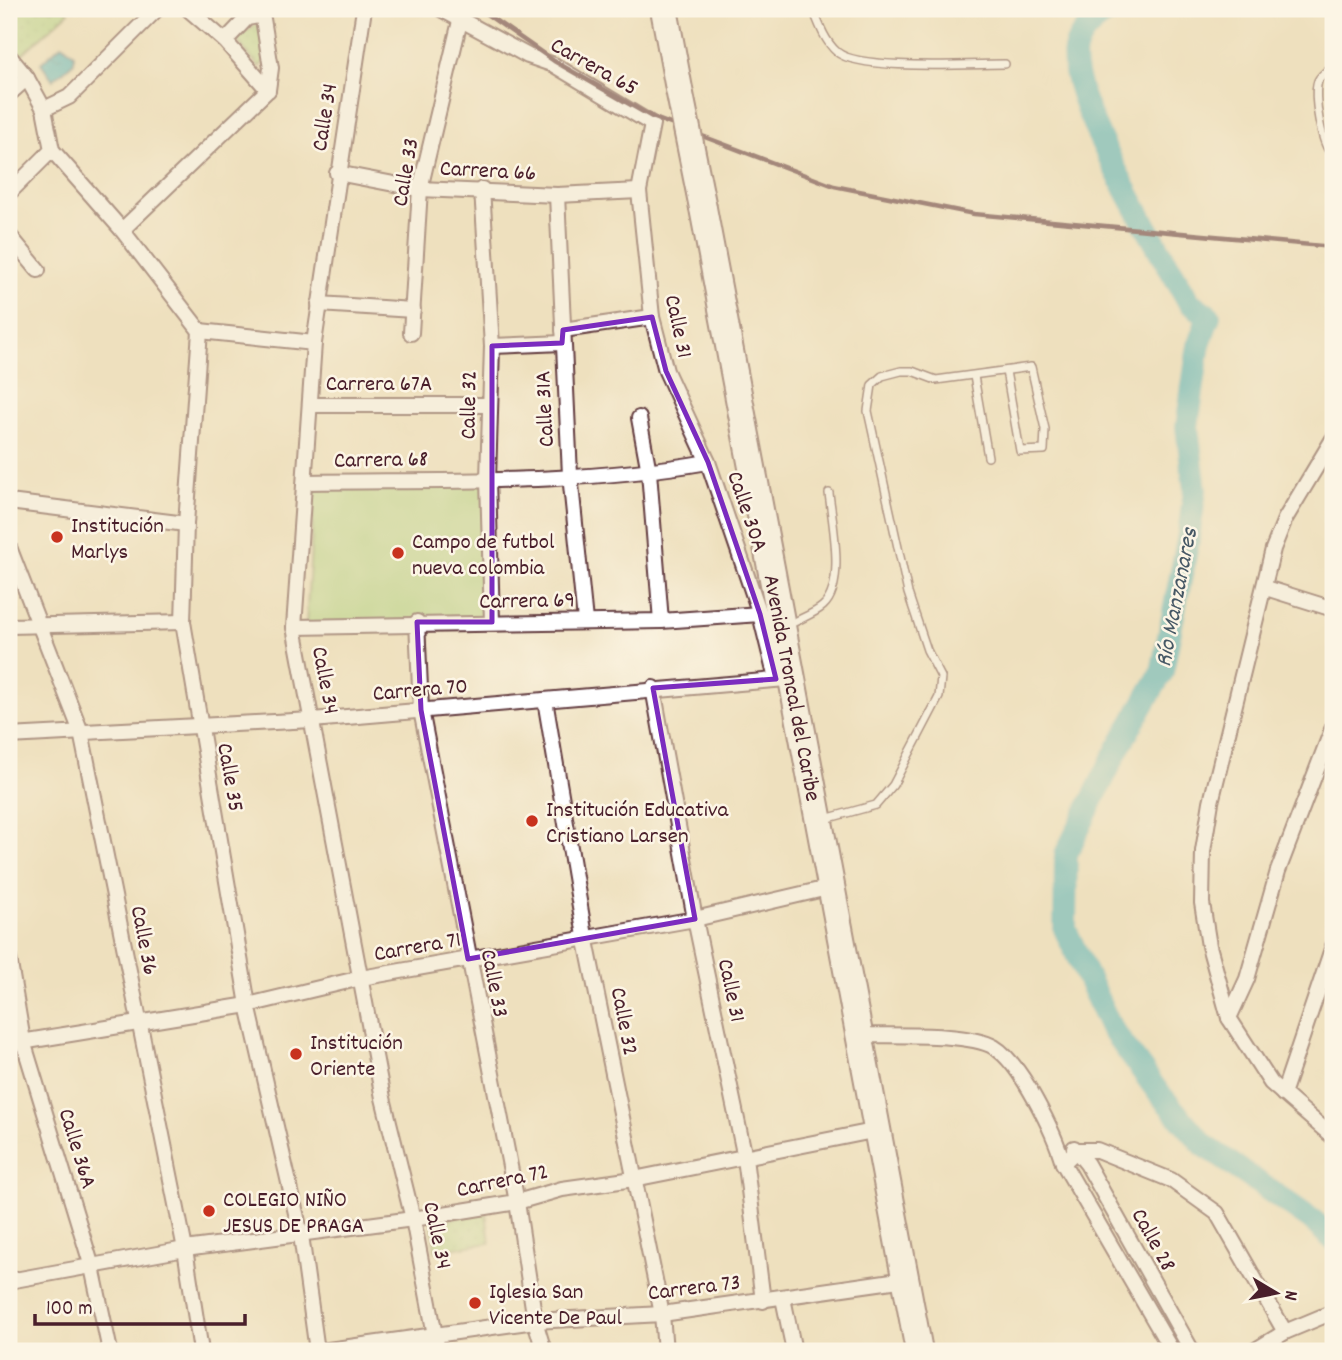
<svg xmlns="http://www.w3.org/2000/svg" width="1342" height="1360" viewBox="0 0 1342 1360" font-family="Dekko,sans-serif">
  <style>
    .park { fill: url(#park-dots); stroke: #7a7854; stroke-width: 2 }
    .pitch { fill: #a9d17d; stroke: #7a7854; stroke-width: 2 }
    .water { fill: url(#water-ripples); stroke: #446674; stroke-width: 2 }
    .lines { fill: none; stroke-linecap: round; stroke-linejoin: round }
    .river { stroke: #3faebd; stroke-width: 24 }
    .lane-casing { stroke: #633c41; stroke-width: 10 }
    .street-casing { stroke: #633c41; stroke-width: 18 }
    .highway-casing { stroke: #633c41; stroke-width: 30 }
    .lane { stroke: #fff; stroke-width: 7 }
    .street { stroke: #fff; stroke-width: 14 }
    .highway { stroke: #fff; stroke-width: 26 }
    .rail { stroke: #4a1f2b; stroke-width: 4.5 }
    .highway-bridge-casing { stroke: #633c41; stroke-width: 30; stroke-linecap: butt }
    .highway-bridge { stroke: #fff; stroke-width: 26 }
    .marked { fill: none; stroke: #7b2cbf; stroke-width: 5; stroke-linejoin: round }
    .poi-dot { fill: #c8321e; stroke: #fcf5e5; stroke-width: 2.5 }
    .labels { text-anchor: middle; stroke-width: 5; stroke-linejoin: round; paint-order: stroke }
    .street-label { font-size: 23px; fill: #4a1f2b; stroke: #fcf5e5 }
    .poi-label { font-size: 23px; fill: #4a1f2b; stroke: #fcf5e5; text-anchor: start }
    .water-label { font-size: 24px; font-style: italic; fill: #465865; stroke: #fcf5e5 }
  </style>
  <defs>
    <pattern id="park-dots" width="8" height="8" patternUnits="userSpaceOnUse" patternTransform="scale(1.75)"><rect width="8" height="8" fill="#a9d17d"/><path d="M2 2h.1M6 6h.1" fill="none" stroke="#93b36c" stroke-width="1.8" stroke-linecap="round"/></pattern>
    <pattern id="water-ripples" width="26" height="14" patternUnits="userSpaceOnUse" patternTransform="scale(1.75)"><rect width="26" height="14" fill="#3faebd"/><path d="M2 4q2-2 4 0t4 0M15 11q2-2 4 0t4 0" fill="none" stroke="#378d9a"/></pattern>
  </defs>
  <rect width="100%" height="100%" fill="#fcf5e5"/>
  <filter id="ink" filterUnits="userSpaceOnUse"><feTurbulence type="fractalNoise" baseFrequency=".0143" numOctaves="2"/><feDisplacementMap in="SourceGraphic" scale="14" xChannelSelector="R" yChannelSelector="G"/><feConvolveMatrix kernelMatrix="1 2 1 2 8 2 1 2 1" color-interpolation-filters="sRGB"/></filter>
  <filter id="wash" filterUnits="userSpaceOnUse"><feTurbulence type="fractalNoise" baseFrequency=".00686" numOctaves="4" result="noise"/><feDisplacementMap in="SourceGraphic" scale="28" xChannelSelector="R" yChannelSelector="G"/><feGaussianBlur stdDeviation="1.57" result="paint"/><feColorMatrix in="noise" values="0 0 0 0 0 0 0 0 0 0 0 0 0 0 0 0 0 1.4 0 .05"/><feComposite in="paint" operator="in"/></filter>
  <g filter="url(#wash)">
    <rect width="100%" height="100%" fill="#eee0be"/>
    <g class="park">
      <polygon points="9,9 67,9 69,12 20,56 9,43"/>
      <polygon points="259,22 265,61 259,67 236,40"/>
      <polygon points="486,1213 490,1243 435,1251 431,1221"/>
    </g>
    <polygon class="pitch" points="485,484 485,618 306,624 315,487"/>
    <polygon class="water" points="62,44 74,54 74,62 53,80 41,63"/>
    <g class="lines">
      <path class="river" d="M1114,9C1097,18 1080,30 1075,50C1065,97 1163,254 1189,302L1209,316L1199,344L1187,427L1195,490L1188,540L1162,672L1118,748L1066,854L1065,929L1111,1028L1158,1092L1204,1145L1312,1220L1333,1239"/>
    </g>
  </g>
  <g filter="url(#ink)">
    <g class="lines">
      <g class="lane-casing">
        <g id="lane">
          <path d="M813,9C818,22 825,42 837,52C859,71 972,64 1005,64"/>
          <path d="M1333,66C1328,70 1321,74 1318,81C1313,95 1321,147 1333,155"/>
          <polyline points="974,376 988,457"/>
          <path d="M789,625C799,619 814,614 823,606C846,586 832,521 829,493"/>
          <polyline points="825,819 876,805 893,785 939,697 941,677 927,650 908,593 868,411 872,385 882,376 901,371 912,371 936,380 1031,367 1045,429 1044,450 1020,451 1006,371"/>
        </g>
      </g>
      <g class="street-casing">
        <g id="street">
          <polyline points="188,9 225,41 268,90"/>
          <polyline points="364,9 314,343 294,627 383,1098 413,1219 438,1351"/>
          <polyline points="441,9 528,56 554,65 652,124 639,191 652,317 666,371 708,462 760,614 776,679"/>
          <polyline points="225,41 247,18 258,16 263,19 271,68 268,90"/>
          <polyline points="9,56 27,78 44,109 52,150 122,230 200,331 186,524 183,622 248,1005 301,1235 317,1351"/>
          <polyline points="9,94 27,78"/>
          <polyline points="44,109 69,97 157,9"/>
          <polyline points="337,173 420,189 557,195 639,191"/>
          <polyline points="482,189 492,346 488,479 492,622"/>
          <polyline points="9,193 52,150"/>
          <polyline points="557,195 570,475 585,621"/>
          <polyline points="122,230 268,90"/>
          <polyline points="9,235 38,270"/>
          <polyline points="319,304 413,310"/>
          <polyline points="563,330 652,317"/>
          <polyline points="200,331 314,343"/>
          <polyline points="411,333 420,189 460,21"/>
          <polyline points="492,346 562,343"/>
          <polyline points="310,405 490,405"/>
          <polyline points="639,418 649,472 661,621"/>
          <polyline points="1333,439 1285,519 1273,549 1211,802 1203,851 1202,903 1209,946 1229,1018 1271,1083 1333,1137"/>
          <path d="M306,482C439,480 576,485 708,462"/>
          <polyline points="9,502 186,524"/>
          <polyline points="9,547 81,732 185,1249 201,1351"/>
          <polyline points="1266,588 1333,609"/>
          <polyline points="417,622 421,710 517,1202 535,1321 544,1351"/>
          <polyline points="9,626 183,622"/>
          <polyline points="294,627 661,621 760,614"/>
          <polyline points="653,688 695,919 745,1158 763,1301"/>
          <polyline points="545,700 585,936 662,1314 665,1351"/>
          <polyline points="9,736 312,720 786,679"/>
          <polyline points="9,958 23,1041 92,1267 110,1351"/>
          <polyline points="1229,1018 1247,979 1278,871 1333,727"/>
          <path d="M860,1035C892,1036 968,1032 994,1047C1021,1063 1055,1134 1063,1163L1172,1351"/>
          <polyline points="9,1044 248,1005 361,978 695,919 832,887"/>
          <polyline points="1283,1094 1333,946"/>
          <polyline points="1074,1148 1087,1164 1192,1351"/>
          <polyline points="1063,1163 1077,1150 1097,1150 1171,1180 1217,1213 1285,1332"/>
          <polyline points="9,1281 185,1249 413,1219 517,1202 562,1189 634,1179 878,1130"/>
          <polyline points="783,1298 794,1351"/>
          <polyline points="321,1351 535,1321 662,1314 906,1279"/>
          <polyline points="1254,1351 1285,1332 1333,1312"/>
        </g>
      </g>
      <g class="highway-casing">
        <g id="highway">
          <polyline points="664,9 679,89"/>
          <path id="s1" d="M703,208L919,1351"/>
        </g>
      </g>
      <use href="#lane" class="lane"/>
      <use href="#street" class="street"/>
      <use href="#highway" class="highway"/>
      <polyline class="rail" points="479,9 554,61 652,117 834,186 974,214 1333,247"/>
      <g class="highway-bridge-casing">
        <polyline id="highway-bridge" points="679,89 703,208"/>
      </g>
      <use href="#highway-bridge" class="highway-bridge"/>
    </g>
  </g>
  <path d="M0 0H1342V1360H0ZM652,317L666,371L708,462L760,614L776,679L653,688L695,919L468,959L421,710L417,622H492V346L562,343L563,330Z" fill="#eee0be" fill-opacity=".55" fill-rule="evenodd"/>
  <path class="marked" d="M652,317L666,371L708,462L760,614L776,679L653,688L695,919L468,959L421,710L417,622H492V346L562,343L563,330Z"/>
  <g class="poi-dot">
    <circle cx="57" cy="537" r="7"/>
    <circle cx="398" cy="553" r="7"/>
    <circle cx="532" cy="821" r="7"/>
    <circle cx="296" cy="1054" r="7"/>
    <circle cx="209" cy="1211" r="7"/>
    <circle cx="475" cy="1303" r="7"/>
  </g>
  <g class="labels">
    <g class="street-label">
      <text transform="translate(595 65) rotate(29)" y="8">Carrera 65</text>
      <text transform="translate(323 117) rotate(-81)" y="8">Calle 34</text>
      <text transform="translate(488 169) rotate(3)" y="8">Carrera 66</text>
      <text transform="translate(404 172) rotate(-80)" y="8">Calle 33</text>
      <text transform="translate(680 326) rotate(78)" y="8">Calle 31</text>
      <text x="379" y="390">Carrera 67A</text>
      <text transform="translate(467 405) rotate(-89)" y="8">Calle 32</text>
      <text transform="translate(543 409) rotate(-93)" y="8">Calle 31A</text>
      <text transform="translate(381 458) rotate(-1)" y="8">Carrera 68</text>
      <text transform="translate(749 511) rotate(71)" y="8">Calle 30A</text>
      <text transform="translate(527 599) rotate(-1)" y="8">Carrera 69</text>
      <text transform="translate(327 680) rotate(79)" y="8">Calle 34</text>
      <text transform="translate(420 688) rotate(-5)" y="8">Carrera 70</text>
      <text dy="8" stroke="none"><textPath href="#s1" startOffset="488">Avenida Troncal del Caribe</textPath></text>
      <text transform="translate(232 777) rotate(80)" y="8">Calle 35</text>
      <text transform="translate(146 940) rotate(79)" y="8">Calle 36</text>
      <text transform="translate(417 945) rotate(-10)" y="8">Carrera 71</text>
      <text transform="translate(496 983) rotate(79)" y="8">Calle 33</text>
      <text transform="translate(733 990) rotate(78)" y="8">Calle 31</text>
      <text transform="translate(626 1021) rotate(79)" y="8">Calle 32</text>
      <text transform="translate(79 1148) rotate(73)" y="8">Calle 36A</text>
      <text transform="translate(502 1179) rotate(-12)" y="8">Carrera 72</text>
      <text transform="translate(439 1235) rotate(78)" y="8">Calle 34</text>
      <text transform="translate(1155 1239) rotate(61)" y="8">Calle 28</text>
      <text transform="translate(694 1286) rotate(-7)" y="8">Carrera 73</text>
    </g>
    <g class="poi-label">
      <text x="71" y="532">Institución<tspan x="71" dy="26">Marlys</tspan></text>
      <text x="412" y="548">Campo de futbol<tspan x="412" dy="26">nueva colombia</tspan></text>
      <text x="546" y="816">Institución Educativa<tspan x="546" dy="26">Cristiano Larsen</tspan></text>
      <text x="310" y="1049">Institución<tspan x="310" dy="26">Oriente</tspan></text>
      <text x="223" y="1206">COLEGIO NIÑO<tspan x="223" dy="26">JESUS DE PRAGA</tspan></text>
      <text x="489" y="1298">Iglesia San<tspan x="489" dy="26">Vicente De Paul</tspan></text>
    </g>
    <g class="water-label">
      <text transform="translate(1175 597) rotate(-79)" y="8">Río Manzanares</text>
    </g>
  </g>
  <rect width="1342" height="1360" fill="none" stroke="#fcf5e5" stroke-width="35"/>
  <g transform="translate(1276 1293) rotate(100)" stroke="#fcf5e5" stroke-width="5" paint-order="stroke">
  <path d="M0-5L12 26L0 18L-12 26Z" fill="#4a1f2b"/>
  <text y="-10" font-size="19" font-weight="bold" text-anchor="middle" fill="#4a1f2b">N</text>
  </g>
  <path d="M35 1314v10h210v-10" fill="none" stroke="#4a1f2b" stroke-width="3.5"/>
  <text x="46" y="1314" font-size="21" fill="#4a1f2b" stroke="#fcf5e5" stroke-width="5" paint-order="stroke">100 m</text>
</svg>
